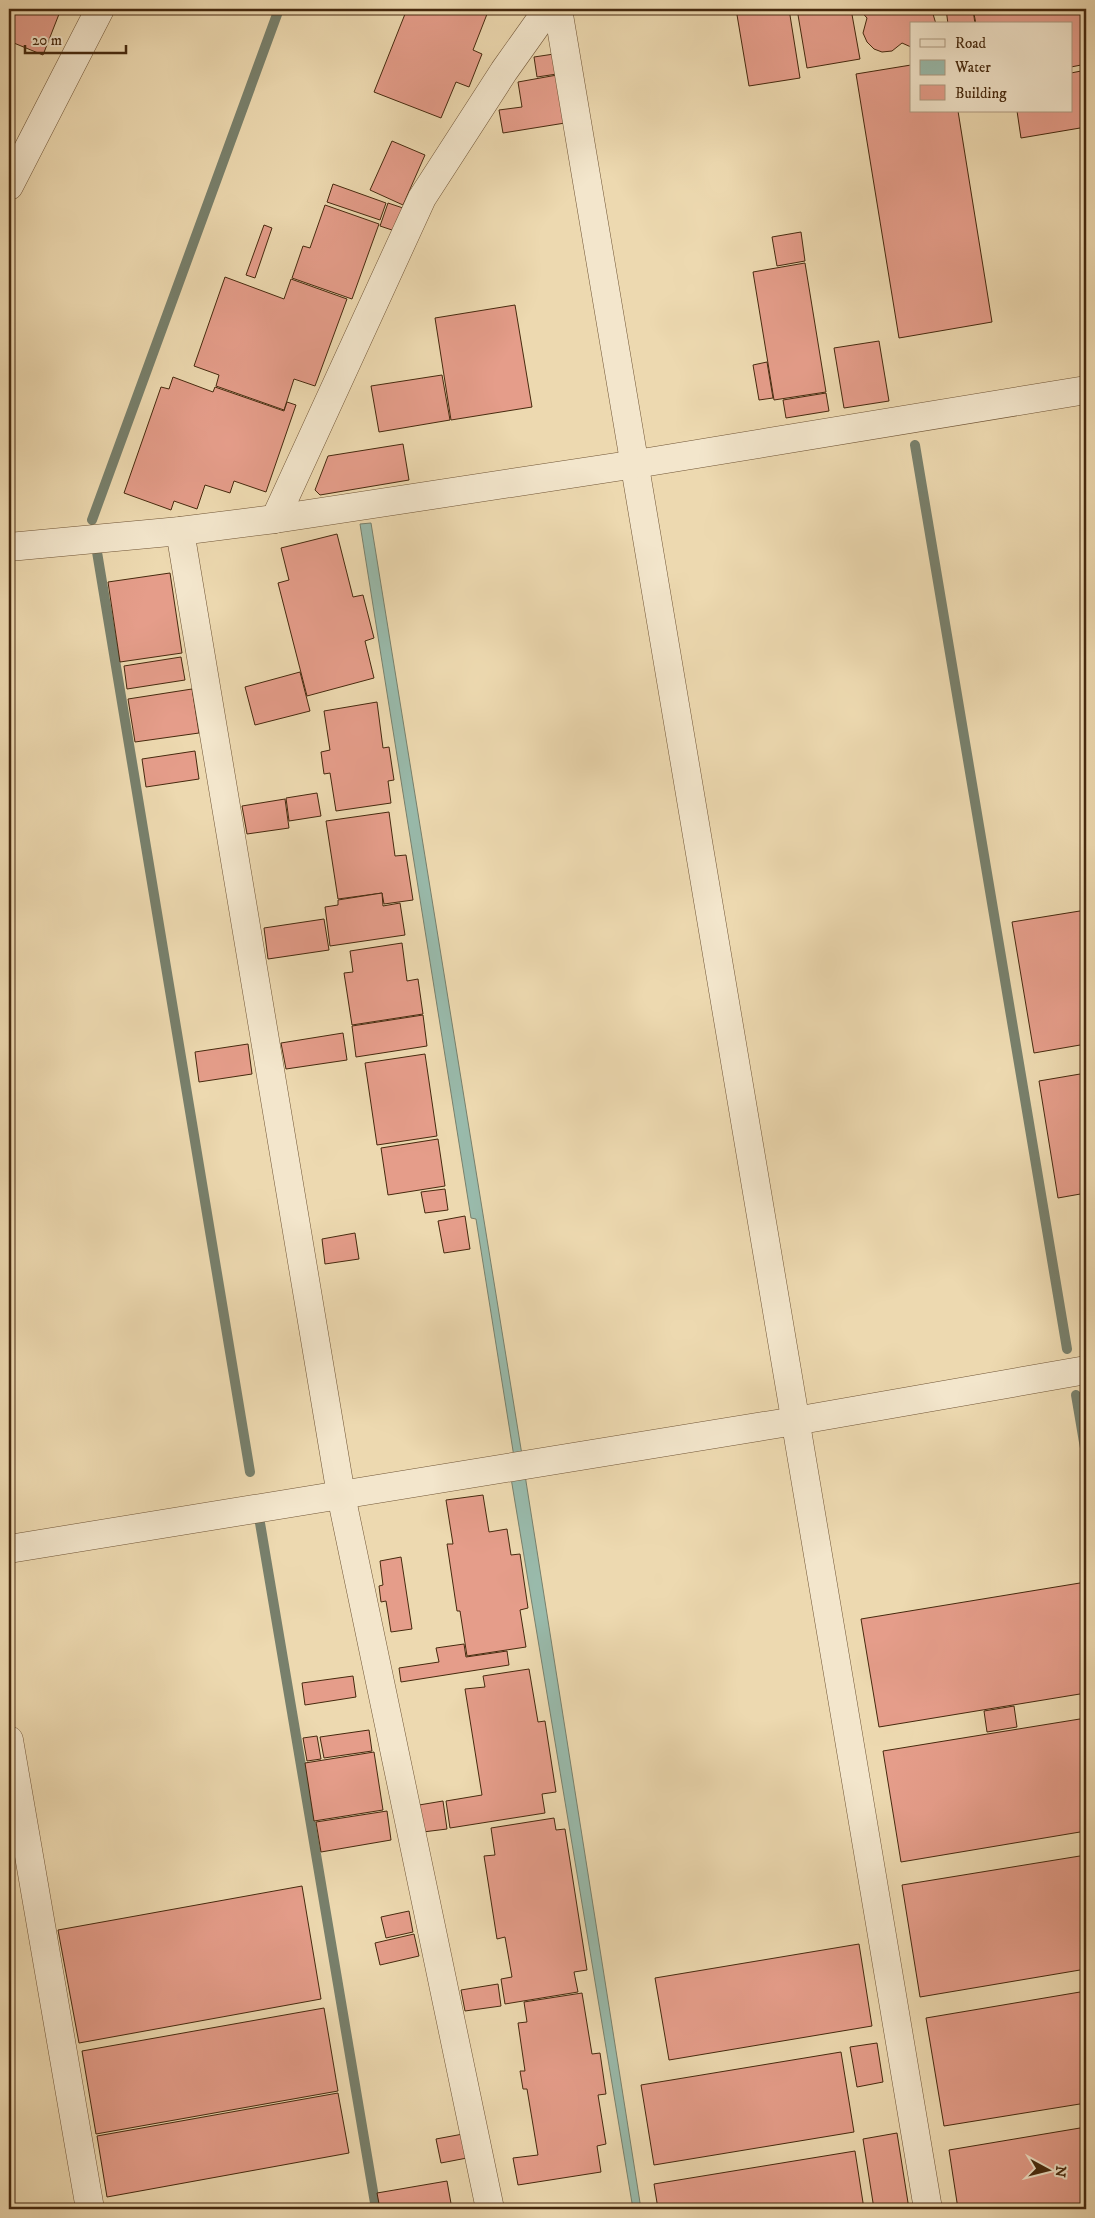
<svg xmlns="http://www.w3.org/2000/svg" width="1095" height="2218" viewBox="0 0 1095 2218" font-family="'IM FELL DW Pica',serif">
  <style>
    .water { fill: #99baab; stroke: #78806c }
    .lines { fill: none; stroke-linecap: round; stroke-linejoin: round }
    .stream { stroke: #78806c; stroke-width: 10 }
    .building { fill: #e59d8a; stroke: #46290e }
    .minor-casing { stroke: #705536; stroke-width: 29 }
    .minor { stroke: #f3e6cc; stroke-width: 28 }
  </style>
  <rect width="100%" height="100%" fill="#edd9b0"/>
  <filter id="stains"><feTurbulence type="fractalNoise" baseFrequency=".004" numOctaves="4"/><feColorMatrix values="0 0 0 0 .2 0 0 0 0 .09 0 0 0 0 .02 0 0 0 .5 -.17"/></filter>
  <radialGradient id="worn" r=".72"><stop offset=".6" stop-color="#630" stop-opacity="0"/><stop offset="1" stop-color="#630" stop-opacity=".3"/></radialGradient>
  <g class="water">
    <polygon points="371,523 522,1455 514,1457 476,1219 471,1218 360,524"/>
    <polygon points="525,1475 641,2209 633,2209 511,1478"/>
  </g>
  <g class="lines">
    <g class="stream">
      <polyline points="915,445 1067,1349"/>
      <polyline points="92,520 279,9"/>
      <polyline points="97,552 250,1472"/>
      <polyline points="1076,1395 1086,1454"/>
      <polyline points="260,1523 376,2209"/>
    </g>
  </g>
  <g class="building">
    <polygon points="9,9 61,9 43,55 9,41"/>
    <polygon points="407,9 489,9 473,50 482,54 469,87 456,82 441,118 374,92"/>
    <polygon points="736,9 789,9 800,78 749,86"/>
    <polygon points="797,9 851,9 860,59 807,68"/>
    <polygon points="859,9 928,9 933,14 936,24 911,24 911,47 902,43 892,51 882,52 874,49 867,42 863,33 867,18"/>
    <polygon points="946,9 973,9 975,24 948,24"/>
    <polygon points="973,9 1086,9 1086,64 1071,67 1071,24 976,24"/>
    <polygon points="554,54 557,74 537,77 534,57"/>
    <polygon points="911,65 911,111 958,111 992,322 899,338 856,74"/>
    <polygon points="1086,70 1086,127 1021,138 1017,111 1071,111 1071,73"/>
    <polygon points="557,75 565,123 503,133 499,110 522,107 518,82"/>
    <polygon points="392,141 425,155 403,205 370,190"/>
    <polygon points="333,184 386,203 380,220 327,202"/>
    <polygon points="388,203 403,208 395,231 380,226"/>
    <polygon points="325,205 379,224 352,299 292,278 303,246 310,248"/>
    <polygon points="264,225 272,228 255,278 246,275"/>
    <polygon points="801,232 805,261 777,266 772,237"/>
    <polygon points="805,263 826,392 774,400 753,272"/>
    <polygon points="225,277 284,299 291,279 347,299 315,386 294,379 284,410 216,386 219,375 194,366"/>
    <polygon points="515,305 532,407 451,420 435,318"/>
    <polygon points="879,341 889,401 844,408 834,348"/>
    <polygon points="767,362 773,398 759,400 753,365"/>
    <polygon points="442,375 450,420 379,432 371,386"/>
    <polygon points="173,377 213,392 215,387 284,411 287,402 296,405 266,492 234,481 230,493 205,485 197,509 174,501 171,510 124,493 161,387 169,389"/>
    <polygon points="826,393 829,411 786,418 783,400"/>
    <polygon points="403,444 409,480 320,495 315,490 328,456"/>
    <polygon points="337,534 353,597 363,595 374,638 365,641 374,678 307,696 278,583 289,580 281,548"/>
    <polygon points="170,573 182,653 120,662 108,582"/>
    <polygon points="181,657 185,680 127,689 124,666"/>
    <polygon points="300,672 310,711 255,725 245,687"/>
    <polygon points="192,689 199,733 135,742 128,699"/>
    <polygon points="377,702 383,748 389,747 394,780 388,781 391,803 336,811 330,773 324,774 321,752 330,750 324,711"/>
    <polygon points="195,751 199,779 146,787 142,759"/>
    <polygon points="317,793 321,816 289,821 286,798"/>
    <polygon points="285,799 289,828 247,834 242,806"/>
    <polygon points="389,812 395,856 406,855 413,900 384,904 382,893 338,899 326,821"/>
    <polygon points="382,893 383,906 400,903 405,935 330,946 325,907 338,905 338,900"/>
    <polygon points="1086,910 1086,1044 1034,1053 1012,922"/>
    <polygon points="324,919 329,950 268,959 264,928"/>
    <polygon points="402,943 407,981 418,979 423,1014 352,1025 344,973 353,972 350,951"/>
    <polygon points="423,1015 427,1046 356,1057 352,1026"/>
    <polygon points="343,1033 347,1060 286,1069 281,1043"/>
    <polygon points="248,1044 252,1074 199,1082 195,1052"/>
    <polygon points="425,1054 437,1136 377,1145 365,1063"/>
    <polygon points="1086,1073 1086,1193 1058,1198 1039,1081"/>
    <polygon points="438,1139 445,1186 388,1195 381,1148"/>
    <polygon points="445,1189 448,1210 425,1213 421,1192"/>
    <polygon points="465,1216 470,1249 444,1253 438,1221"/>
    <polygon points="355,1233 359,1259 325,1264 322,1239"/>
    <polygon points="483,1495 489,1532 507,1529 511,1555 520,1554 528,1608 520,1610 526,1647 467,1656 460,1611 457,1611 447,1544 453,1544 446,1500"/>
    <polygon points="401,1557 412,1629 391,1632 386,1601 381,1602 379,1586 383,1585 380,1561"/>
    <polygon points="1086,1582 1086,1693 879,1727 861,1619"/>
    <polygon points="464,1644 466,1657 507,1651 509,1665 401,1682 399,1668 439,1662 436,1648"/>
    <polygon points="529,1669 538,1722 545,1721 556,1792 542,1794 545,1813 450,1828 446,1801 482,1795 465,1689 485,1687 483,1676"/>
    <polygon points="353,1676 356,1697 305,1705 302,1683"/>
    <polygon points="1014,1706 1017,1727 987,1732 984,1711"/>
    <polygon points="1086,1718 1086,1831 901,1862 883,1751"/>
    <polygon points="369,1730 372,1751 324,1758 320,1737"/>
    <polygon points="317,1736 321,1759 307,1761 303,1738"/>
    <polygon points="374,1752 383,1810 314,1821 305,1763"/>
    <polygon points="443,1801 447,1829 423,1832 419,1805"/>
    <polygon points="387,1811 391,1840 321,1852 316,1822"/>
    <polygon points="554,1818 556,1830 565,1829 587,1970 574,1972 578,1992 505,2004 501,1979 512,1977 505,1937 497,1939 484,1856 495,1855 491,1828"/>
    <polygon points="1086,1855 1086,1969 920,1997 902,1885"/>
    <polygon points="302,1886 321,1999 79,2043 58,1930"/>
    <polygon points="409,1911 413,1932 386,1938 381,1917"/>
    <polygon points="414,1934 419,1956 380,1965 375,1943"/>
    <polygon points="859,1944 872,2026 669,2060 655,1978"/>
    <polygon points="498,1984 501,2006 465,2011 461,1990"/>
    <polygon points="1086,1991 1086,2103 944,2126 926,2018"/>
    <polygon points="582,1993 592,2054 600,2053 606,2094 598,2095 606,2144 597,2146 601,2172 518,2185 513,2158 538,2155 527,2089 523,2089 520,2071 525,2071 518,2023 527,2022 524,2002"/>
    <polygon points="324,2008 338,2091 96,2134 82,2051"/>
    <polygon points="877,2043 883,2082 857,2087 850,2047"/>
    <polygon points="841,2052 854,2132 654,2165 641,2085"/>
    <polygon points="338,2093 349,2153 107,2197 97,2136"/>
    <polygon points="1086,2127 1086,2209 958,2209 949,2150"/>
    <polygon points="897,2133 909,2209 874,2209 863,2139"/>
    <polygon points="463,2134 467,2158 441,2163 436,2139"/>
    <polygon points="855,2151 864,2209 658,2209 654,2184"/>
    <polygon points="447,2181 452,2209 380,2209 377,2193"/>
  </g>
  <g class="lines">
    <g class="minor-casing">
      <g id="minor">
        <polyline points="558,9 928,2209"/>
        <polyline points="9,186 100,9"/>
        <polyline points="275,519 422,198 504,71 548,9"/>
        <polyline points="180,531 341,1495 490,2209"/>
        <polyline points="9,547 180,531 275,519 636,464 1086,390"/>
        <polyline points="9,1549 795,1421 1086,1370"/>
        <polyline points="9,1740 90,2209"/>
      </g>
    </g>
    <use href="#minor" class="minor"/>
  </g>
  <rect width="1095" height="2218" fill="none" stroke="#edd9b0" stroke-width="30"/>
  <rect x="10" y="10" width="1075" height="2198" fill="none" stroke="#46290e" stroke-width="2.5"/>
  <rect x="15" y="15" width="1065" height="2188" fill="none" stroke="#46290e"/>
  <rect x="910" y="22" width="162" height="90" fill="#f3e6cc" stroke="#ae9a80"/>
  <rect x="920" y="39" width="25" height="8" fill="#f3e6cc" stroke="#ae9a80"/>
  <text x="955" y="48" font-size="15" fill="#46290e">Road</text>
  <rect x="920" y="60" width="25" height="15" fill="#99baab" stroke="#ae9a80"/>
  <text x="955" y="72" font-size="15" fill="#46290e">Water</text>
  <rect x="920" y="85" width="25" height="15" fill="#e59d8a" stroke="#ae9a80"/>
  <text x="955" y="98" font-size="15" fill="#46290e">Building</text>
  <g transform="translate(1048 2170) rotate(97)" stroke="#f3e6cc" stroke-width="4" paint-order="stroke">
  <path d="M0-4L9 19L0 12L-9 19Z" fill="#46290e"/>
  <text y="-8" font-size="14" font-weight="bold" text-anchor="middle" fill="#46290e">N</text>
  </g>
  <path d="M25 45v8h101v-8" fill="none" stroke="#46290e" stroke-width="2.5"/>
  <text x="32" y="45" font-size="15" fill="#46290e" stroke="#f3e6cc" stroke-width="4" paint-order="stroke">20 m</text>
  <rect width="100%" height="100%" filter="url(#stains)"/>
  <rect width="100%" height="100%" fill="url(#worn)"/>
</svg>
